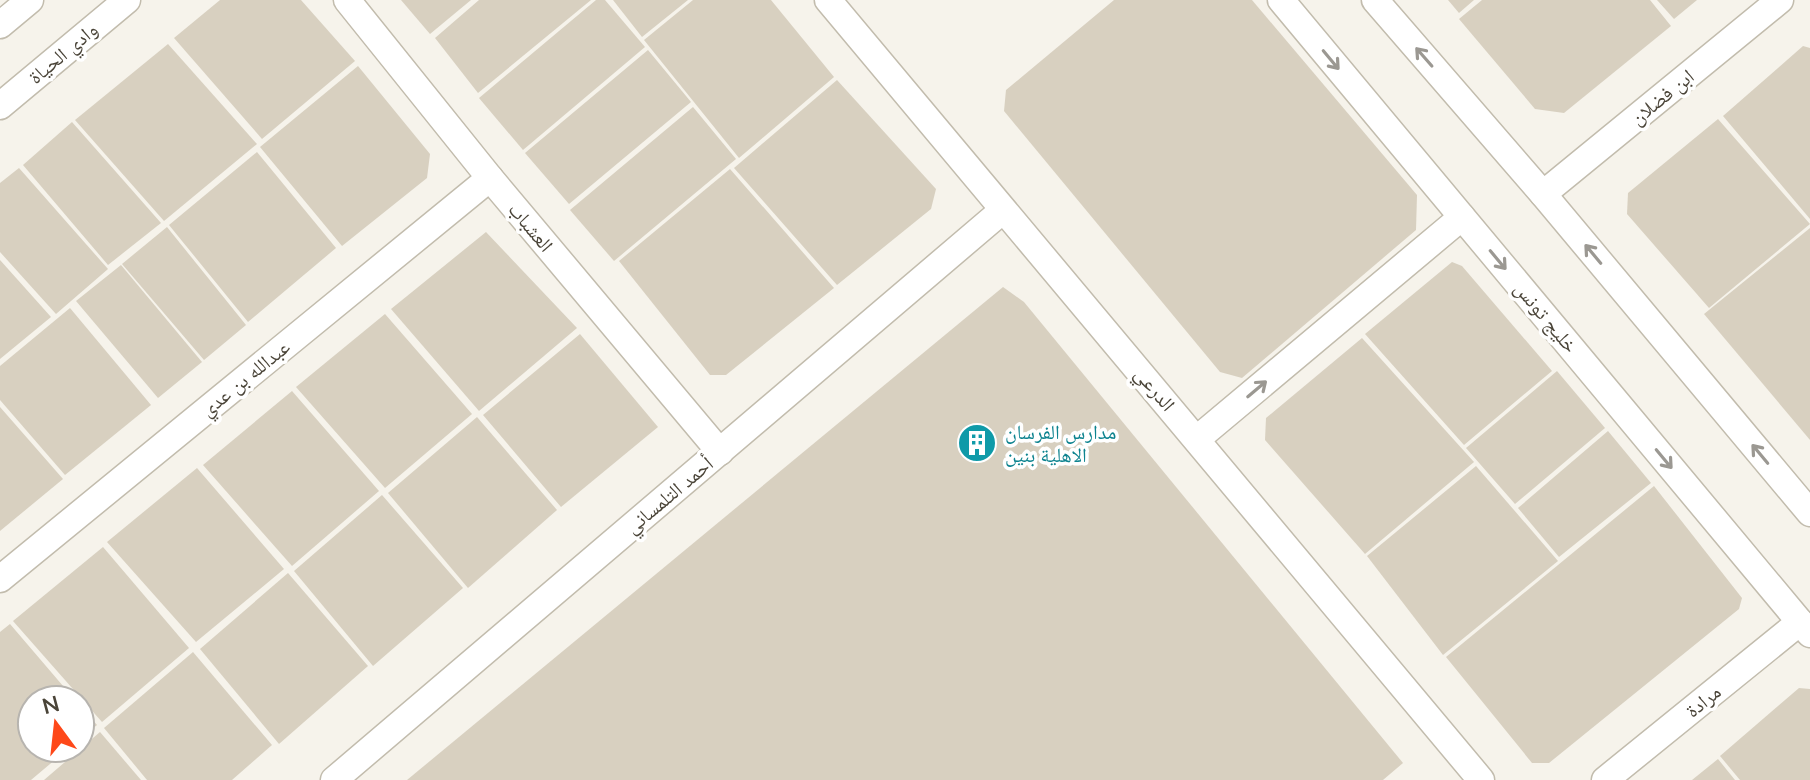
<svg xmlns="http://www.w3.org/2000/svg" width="1810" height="780" viewBox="0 0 1810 780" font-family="Mulish,'Noto Naskh Arabic',sans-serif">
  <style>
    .building { fill: #d8d0c0 }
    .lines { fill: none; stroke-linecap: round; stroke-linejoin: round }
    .minor-casing { stroke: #c2bcad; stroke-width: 29 }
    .minor { stroke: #fff; stroke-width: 26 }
    .oneway { stroke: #9b9892 }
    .labels { text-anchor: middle; stroke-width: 7; stroke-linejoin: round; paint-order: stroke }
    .street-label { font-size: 20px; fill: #4a4438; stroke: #fff }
    .culture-label { font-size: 20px; fill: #0d838f; stroke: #fff; text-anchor: start }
  </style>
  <rect width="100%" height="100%" fill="#f6f3eb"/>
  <g class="building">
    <polygon points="220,0 301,0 355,61 262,139 174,38"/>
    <polygon points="401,0 471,0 430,34"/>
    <polygon points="479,0 591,0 478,93 435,38"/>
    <polygon points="596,0 605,0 645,47 523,150 479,98"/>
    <polygon points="613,0 688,0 642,37"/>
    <polygon points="693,0 771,0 834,77 739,158 644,40"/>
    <polygon points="1114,0 1252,0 1417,195 1416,230 1242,378 1220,372 1004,111 1006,90"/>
    <polygon points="1448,0 1474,0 1459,13"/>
    <polygon points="1482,0 1650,0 1671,26 1564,113 1535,109 1459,19"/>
    <polygon points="1657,0 1697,0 1674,19"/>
    <polygon points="168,44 257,144 164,221 75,120"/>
    <polygon points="1803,46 1810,48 1810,219 1723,116"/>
    <polygon points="648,50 691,102 569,204 525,153"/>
    <polygon points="358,66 430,154 427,178 342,246 260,147"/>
    <polygon points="837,80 936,189 931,209 837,285 734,168"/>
    <polygon points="693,107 736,159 614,261 570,210"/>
    <polygon points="1718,119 1810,224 1709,308 1627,214 1628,193"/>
    <polygon points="72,122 161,223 108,265 23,165"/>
    <polygon points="257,152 336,248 248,322 169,225"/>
    <polygon points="19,168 108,269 56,314 0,252 0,183"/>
    <polygon points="730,169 834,288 726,375 710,375 619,261"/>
    <polygon points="167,227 246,325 204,360 122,264"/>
    <polygon points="1810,228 1810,440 1704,314"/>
    <polygon points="486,232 577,328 479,411 391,309"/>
    <polygon points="0,260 51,317 0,359"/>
    <polygon points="1452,262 1462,266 1552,371 1464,445 1365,334"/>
    <polygon points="121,265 202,362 158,398 76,301"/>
    <polygon points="1003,287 1024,302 1403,763 1383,780 407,780"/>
    <polygon points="70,308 151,405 65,475 0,400 0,366"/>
    <polygon points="385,314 472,414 385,488 296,387"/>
    <polygon points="580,334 658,427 561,507 483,415"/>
    <polygon points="1362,338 1474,462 1365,554 1265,440 1266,418"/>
    <polygon points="1557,371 1605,428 1515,504 1466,448"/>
    <polygon points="292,391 379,491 292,566 203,465"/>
    <polygon points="0,407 63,479 0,531"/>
    <polygon points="477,417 557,510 468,588 388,493"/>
    <polygon points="1608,431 1651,483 1559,557 1518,508"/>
    <polygon points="1476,466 1558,561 1443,655 1367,556"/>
    <polygon points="197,468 284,569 196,642 107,542"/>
    <polygon points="1654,486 1742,598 1739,609 1549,763 1532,763 1446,657"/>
    <polygon points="382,495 463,588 373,666 294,571"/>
    <polygon points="103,547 189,648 102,722 13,621"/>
    <polygon points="288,573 368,666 279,744 200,649"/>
    <polygon points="10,624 75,700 32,700 32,748 69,748 31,780 0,780 0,632"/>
    <polygon points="193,652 272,745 232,780 147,780 104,728"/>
    <polygon points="1799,688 1810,689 1810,780 1740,780 1720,756"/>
    <polygon points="80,705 97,725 80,739"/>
    <polygon points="100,732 141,780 44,780"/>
    <polygon points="1718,759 1735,780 1692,780"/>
  </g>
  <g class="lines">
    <g class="minor-casing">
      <g id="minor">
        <polyline points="347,0 490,178 720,452"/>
        <polyline points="828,0 1481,780"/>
        <polyline points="1281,0 1810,634"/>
        <polyline points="1375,0 1543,194 1810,513"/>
        <polyline points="0,25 30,0"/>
        <polyline points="0,106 127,0"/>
        <polyline points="1543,194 1780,0"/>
        <polyline points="1197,439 1462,217"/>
        <polyline points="0,579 490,178"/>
        <polyline points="334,780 1003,210"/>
        <polyline points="1605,780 1800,622"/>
      </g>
    </g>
    <use href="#minor" class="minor"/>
  </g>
  <defs><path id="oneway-shaft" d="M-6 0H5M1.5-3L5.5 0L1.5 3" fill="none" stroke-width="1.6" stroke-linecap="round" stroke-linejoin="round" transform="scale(2)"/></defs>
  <g class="oneway">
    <use href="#oneway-shaft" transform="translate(1424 57) rotate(-131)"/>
    <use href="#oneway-shaft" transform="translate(1331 60) rotate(50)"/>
    <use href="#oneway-shaft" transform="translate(1593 254) rotate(-130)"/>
    <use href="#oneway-shaft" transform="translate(1498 260) rotate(50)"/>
    <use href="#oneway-shaft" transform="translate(1257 389) rotate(-40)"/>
    <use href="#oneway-shaft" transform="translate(1760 454) rotate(-130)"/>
    <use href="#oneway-shaft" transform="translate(1664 459) rotate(50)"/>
  </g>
  <defs>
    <g id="building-disc" transform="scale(2)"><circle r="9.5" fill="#0f9aa8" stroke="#fff"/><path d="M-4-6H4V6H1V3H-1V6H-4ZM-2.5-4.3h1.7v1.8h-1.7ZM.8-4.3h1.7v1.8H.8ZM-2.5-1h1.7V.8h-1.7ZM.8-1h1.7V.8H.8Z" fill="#fff"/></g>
  </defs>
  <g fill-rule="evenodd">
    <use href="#building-disc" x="977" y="443"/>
  </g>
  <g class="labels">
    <g class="street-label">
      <text transform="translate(63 53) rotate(-40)" y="7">وادي الحياة</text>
      <text transform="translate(1662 97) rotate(-39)" y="7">ابن فضلان</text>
      <text transform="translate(531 227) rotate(50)" y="7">العشباب</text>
      <text transform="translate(1546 317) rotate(50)" y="7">خليج تونس</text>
      <text transform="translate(245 378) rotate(-39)" y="7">عبدالله بن عدي</text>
      <text transform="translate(1155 389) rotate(50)" y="7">الدرعي</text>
      <text transform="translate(669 495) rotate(-40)" y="7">أحمد التلمساني</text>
      <text transform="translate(1703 701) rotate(-39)" y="7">مرادة</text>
    </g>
    <g class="culture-label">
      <text x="1005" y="439">مدارس الفرسان<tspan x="1005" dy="23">الاهلية بنين</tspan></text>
    </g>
  </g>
  <g transform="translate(56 724) rotate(345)"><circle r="38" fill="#ffffff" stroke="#b7b4af" stroke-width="2"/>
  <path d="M0-6L14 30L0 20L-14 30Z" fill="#fe4819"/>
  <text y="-12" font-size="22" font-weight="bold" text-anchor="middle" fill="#4a4438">N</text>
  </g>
</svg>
